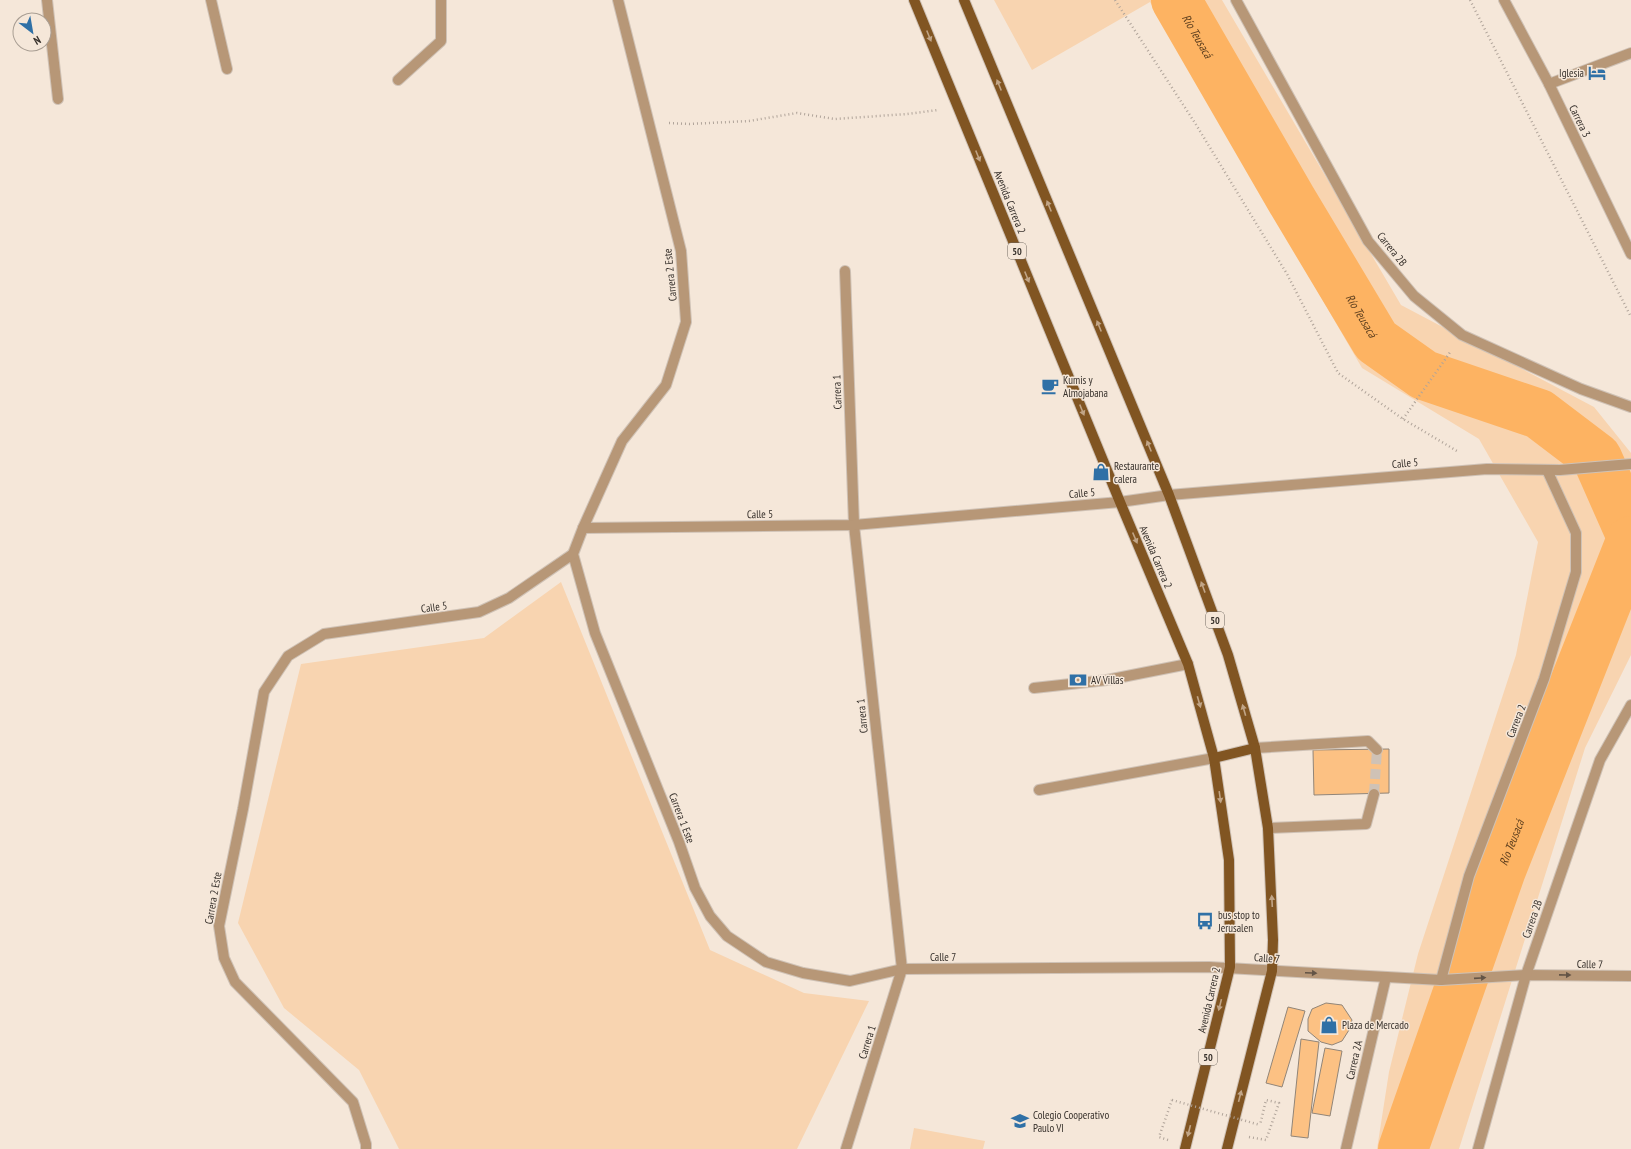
<svg xmlns="http://www.w3.org/2000/svg" width="1631" height="1149" viewBox="0 0 1631 1149" font-family="'PT Sans Narrow',sans-serif">
  <style>
    .green { fill: #f8d4b0 }
    .lines { fill: none; stroke-linecap: round; stroke-linejoin: round }
    .river { stroke: #fdb362; stroke-width: 50 }
    .building { fill: #fcc183; stroke: #918578 }
    .minor-tunnel { stroke: #cfc2b6; stroke-width: 10; stroke-dasharray: 10 5; stroke-linecap: butt }
    .minor-casing { stroke: #cfc2b6; stroke-width: 12 }
    .major-casing { stroke: #cfc2b6; stroke-width: 12 }
    .path { stroke: #b0a49a; stroke-width: 2.5; stroke-dasharray: 1 3; stroke-linecap: butt }
    .minor { stroke: #b79777; stroke-width: 10 }
    .major { stroke: #815522; stroke-width: 10 }
    .path-bridge { stroke: #b0a49a; stroke-width: 2.5; stroke-dasharray: 1 3; stroke-linecap: butt }
    .oneway { fill: #c1a587 }
    .oneway2 { fill: #635446 }
    .labels { text-anchor: middle; stroke-width: 3; stroke-linejoin: round; paint-order: stroke }
    .shield { fill: #f5e7d9; stroke: #6f675f; stroke-width: 1 }
    .shield-label { font-size: 10px; font-weight: bold; fill: #36302b }
    .poi-label { font-size: 11px; fill: #36302b; stroke: #f5e7d9; text-anchor: start }
    .street-label { font-size: 11px; fill: #36302b; stroke: #f5e7d9 }
    .water-label { font-size: 12px; font-style: italic; fill: #5f401f; stroke: #f5e7d9 }
  </style>
  <rect width="100%" height="100%" fill="#f5e7d9"/>
  <g class="green">
    <polygon points="994,0 1222,0 1401,305 1594,407 1631,453 1631,655 1585,748 1459,1149 1377,1149 1389,1072 1418,954 1516,655 1538,542 1479,439 1362,368 1150,2 1032,70"/>
    <polygon points="561,582 710,950 804,993 869,1001 797,1149 399,1149 359,1070 284,1008 238,923 301,664 484,638"/>
    <polygon points="914,1128 985,1141 983,1149 910,1149"/>
  </g>
  <g class="lines">
    <g class="river">
      <path id="s1" d="M1176,0L1291,199L1376,341L1424,375L1539,414L1597,458L1631,535"/>
      <path id="s2" d="M1403,1149L1501,870L1631,541"/>
    </g>
  </g>
  <g class="building">
    <polygon points="1389,749 1389,793 1314,795 1313,750"/>
    <polygon points="1326,1003 1342,1005 1352,1020 1349,1030 1342,1041 1332,1045 1321,1042 1308,1031 1308,1019 1312,1009"/>
    <polygon points="1288,1007 1305,1011 1282,1087 1266,1083"/>
    <polygon points="1301,1039 1319,1042 1308,1138 1291,1136"/>
    <polygon points="1325,1048 1342,1051 1330,1116 1312,1113"/>
  </g>
  <g class="lines">
    <polyline class="minor-tunnel" points="1374,794 1377,750"/>
    <g class="minor-casing">
      <g id="minor">
        <polyline points="47,0 58,99"/>
        <polyline points="211,0 227,69"/>
        <polyline points="618,0 681,251 686,322 666,385 622,441 583,528 573,554 595,633 679,842 695,888 710,916 727,936 766,962 803,973 850,981 902,969 1209,967 1441,980 1526,975 1631,976"/>
        <polyline points="1236,0 1368,241 1414,296 1462,335 1581,389 1631,407"/>
        <polyline points="1504,0 1549,84 1631,254"/>
        <polyline points="398,80 441,41 441,0"/>
        <polyline points="1549,84 1631,53"/>
        <polyline points="845,271 854,525 902,969 846,1149"/>
        <polyline points="583,528 854,525 1120,502 1169,495 1487,469 1560,470 1631,464"/>
        <polyline points="1034,688 1107,680 1188,664"/>
        <polyline points="1255,748 1368,741 1377,750"/>
        <polyline points="1039,790 1214,758"/>
        <polyline points="1268,828 1366,824 1374,794"/>
        <polyline points="1441,980 1469,876 1544,679 1576,572 1576,533 1547,470"/>
        <polyline points="366,1149 366,1144 353,1102 235,982 224,958 219,926 243,809 264,692 288,656 324,634 479,612 509,598 573,554"/>
        <polyline points="1346,1149 1386,977"/>
        <polyline points="1478,1149 1526,975 1600,760 1631,705"/>
      </g>
    </g>
    <g class="major-casing">
      <g id="major">
        <polyline points="914,0 1120,502 1188,664 1214,758 1229,860 1230,967 1185,1149"/>
        <polyline points="964,0 1169,495 1228,655 1255,748 1268,828 1273,940 1272,971 1227,1149"/>
        <polyline points="1214,758 1255,748"/>
      </g>
    </g>
    <g class="path">
      <polyline points="1115,0 1195,123 1287,274 1338,373 1403,419 1457,451"/>
      <polyline points="1470,0 1631,317"/>
      <polyline points="669,123 689,124 749,121 797,113 835,119 907,114 938,110"/>
      <polyline points="1403,419 1451,351"/>
      <polyline points="1249,1137 1266,1140 1279,1103 1266,1100 1260,1125"/>
      <polyline points="1168,1140 1159,1137 1172,1100"/>
    </g>
    <use href="#minor" class="minor"/>
    <use href="#major" class="major"/>
    <polyline class="path-bridge" points="1172,1100 1260,1125"/>
  </g>
  <defs><path id="oneway-solid" d="M-6-.8H1V-3.2L6.5 0L1 3.2V.8H-6Z"/></defs>
  <g class="oneway">
    <use href="#oneway-solid" transform="translate(929 36) rotate(68)"/>
    <use href="#oneway-solid" transform="translate(999 85) rotate(-112)"/>
    <use href="#oneway-solid" transform="translate(978 156) rotate(68)"/>
    <use href="#oneway-solid" transform="translate(1049 206) rotate(-112)"/>
    <use href="#oneway-solid" transform="translate(1027 277) rotate(68)"/>
    <use href="#oneway-solid" transform="translate(1099 326) rotate(-112)"/>
    <use href="#oneway-solid" transform="translate(1082 410) rotate(68)"/>
    <use href="#oneway-solid" transform="translate(1149 446) rotate(-112)"/>
    <use href="#oneway-solid" transform="translate(1135 538) rotate(67)"/>
    <use href="#oneway-solid" transform="translate(1203 587) rotate(-110)"/>
    <use href="#oneway-solid" transform="translate(1199 702) rotate(74)"/>
    <use href="#oneway-solid" transform="translate(1244 710) rotate(-106)"/>
    <use href="#oneway-solid" transform="translate(1220 797) rotate(82)"/>
    <use href="#oneway-solid" transform="translate(1272 901) rotate(-93)"/>
    <use href="#oneway-solid" transform="translate(1220 1005) rotate(104)"/>
    <use href="#oneway-solid" transform="translate(1240 1096) rotate(-76)"/>
    <use href="#oneway-solid" transform="translate(1189 1131) rotate(104)"/>
  </g>
  <g class="oneway2">
    <use href="#oneway-solid" transform="translate(1311 973) rotate(3)"/>
    <use href="#oneway-solid" transform="translate(1565 975) rotate(1)"/>
    <use href="#oneway-solid" transform="translate(1480 978) rotate(-4)"/>
  </g>
  <defs>
    <g id="hotel-bare" transform="scale(1.38)"><path d="M-6-4.5h1.5V1H6V5H4.5V3h-9V5H-6ZM-4 0a1.8 1.8 0 1 1 3.6 0ZM.5 0V-2.5h3Q6-2.5 6 0Z" fill="#2f70a6" stroke="#f5e7d9" stroke-width="2.5" paint-order="stroke"/></g>
    <g id="cafe-bare" transform="scale(1.38)"><path d="M-5.5-4.5H6V0H3Q3 3.5 0 3.5H-2.5Q-5.5 3.5-5.5 0ZM3-3.2v2h1.7v-2ZM-6 4.5H4V6H-6Z" fill="#2f70a6" stroke="#f5e7d9" stroke-width="2.5" paint-order="stroke"/></g>
    <g id="shop-bare" transform="scale(1.38)"><path d="M-5-2.5h2.3a2.7 3.5 0 0 1 5.4 0H5L5.5 6h-11ZM-1.5-2.5h3a1.5 2.3 0 0 0-3 0Z" fill="#2f70a6" stroke="#f5e7d9" stroke-width="2.5" paint-order="stroke"/></g>
    <g id="bank-bare" transform="scale(1.38)"><path d="M-6-4H6V4H-6ZM0-2.3a2.3 2.3 0 1 0 0 4.6a2.3 2.3 0 1 0 0-4.6Z" fill="#2f70a6" stroke="#f5e7d9" stroke-width="2.5" paint-order="stroke"/></g>
    <g id="bus-bare" transform="scale(1.38)"><path d="M-5-6H5V4H4V6H2V4H-2V6H-4V4H-5ZM-3.5-4V0h7V-4ZM-3.5 1.2v1.5H-2V1.2ZM2 1.2v1.5H3.5V1.2Z" fill="#2f70a6" stroke="#f5e7d9" stroke-width="2.5" paint-order="stroke"/></g>
    <g id="school-bare" transform="scale(1.38)"><path d="M0-5L7-2L0 1L-7-2ZM-4 1L0 2.5L4 1V4Q0 6-4 4Z" fill="#2f70a6" stroke="#f5e7d9" stroke-width="2.5" paint-order="stroke"/></g>
  </defs>
  <g fill-rule="evenodd">
    <use href="#hotel-bare" x="1597" y="73"/>
    <use href="#cafe-bare" x="1050" y="386"/>
    <use href="#shop-bare" x="1101" y="472"/>
    <use href="#bank-bare" x="1078" y="680"/>
    <use href="#bus-bare" x="1205" y="921"/>
    <use href="#shop-bare" x="1329" y="1025"/>
    <use href="#school-bare" x="1020" y="1121"/>
  </g>
  <g class="labels">
    <g class="shield">
      <rect x="1008" y="243" width="18" height="16" rx="3"/>
      <rect x="1206" y="612" width="18" height="16" rx="3"/>
      <rect x="1199" y="1049" width="18" height="16" rx="3"/>
    </g>
    <g class="shield-label">
      <text x="1017" y="255">50</text>
      <text x="1215" y="624">50</text>
      <text x="1208" y="1061">50</text>
    </g>
    <g class="poi-label">
      <text x="1584" y="77" text-anchor="end">Iglesia</text>
      <text x="1063" y="384">Kumis y<tspan x="1063" dy="13">Almojabana</tspan></text>
      <text x="1114" y="470">Restaurante<tspan x="1114" dy="13">calera</tspan></text>
      <text x="1091" y="684">AV Villas</text>
      <text x="1218" y="919">bus stop to<tspan x="1218" dy="13">Jerusalen</tspan></text>
      <text x="1342" y="1029">Plaza de Mercado</text>
      <text x="1033" y="1119">Colegio Cooperativo<tspan x="1033" dy="13">Paulo VI</tspan></text>
    </g>
    <g class="street-label">
      <text transform="translate(1580 121) rotate(64)" y="4">Carrera 3</text>
      <text transform="translate(1010 202) rotate(68)" y="4">Avenida Carrera 2</text>
      <text transform="translate(1392 249) rotate(51)" y="4">Carrera 2B</text>
      <text transform="translate(670 275) rotate(-96)" y="4">Carrera 2 Este</text>
      <text transform="translate(837 392) rotate(-92)" y="4">Carrera 1</text>
      <text transform="translate(1405 463) rotate(-5)" y="4">Calle 5</text>
      <text transform="translate(1082 493) rotate(-5)" y="4">Calle 5</text>
      <text transform="translate(760 514) rotate(-1)" y="4">Calle 5</text>
      <text transform="translate(1156 557) rotate(67)" y="4">Avenida Carrera 2</text>
      <text transform="translate(434 607) rotate(-8)" y="4">Calle 5</text>
      <text transform="translate(862 716) rotate(-96)" y="4">Carrera 1</text>
      <text transform="translate(1516 721) rotate(-69)" y="4">Carrera 2</text>
      <text transform="translate(682 818) rotate(69)" y="4">Carrera 1 Este</text>
      <text transform="translate(213 898) rotate(-80)" y="4">Carrera 2 Este</text>
      <text transform="translate(1532 919) rotate(-71)" y="4">Carrera 2B</text>
      <text x="943" y="961">Calle 7</text>
      <text transform="translate(1267 958) rotate(4)" y="4">Calle 7</text>
      <text transform="translate(1590 964) rotate(1)" y="4">Calle 7</text>
      <text transform="translate(1209 1000) rotate(-77)" y="4">Avenida Carrera 2</text>
      <text transform="translate(867 1042) rotate(-73)" y="4">Carrera 1</text>
      <text transform="translate(1354 1060) rotate(-77)" y="4">Carrera 2A</text>
    </g>
    <g class="water-label">
      <text dy="4" stroke="none"><textPath href="#s1" startOffset="42">Río Teusacá</textPath></text>
      <text dy="4" stroke="none"><textPath href="#s1" startOffset="366">Río Teusacá</textPath></text>
      <text dy="4" stroke="none"><textPath href="#s2" startOffset="325">Río Teusacá</textPath></text>
    </g>
  </g>
  <g transform="translate(32 32) rotate(149)"><circle r="19" fill="#f5e7d9" stroke="#a99e93"/>
  <path d="M0-3L7 15L0 10L-7 15Z" fill="#2f70a6"/>
  <text y="-6" font-size="11" font-weight="bold" text-anchor="middle" fill="#36302b">N</text>
  </g>
</svg>
